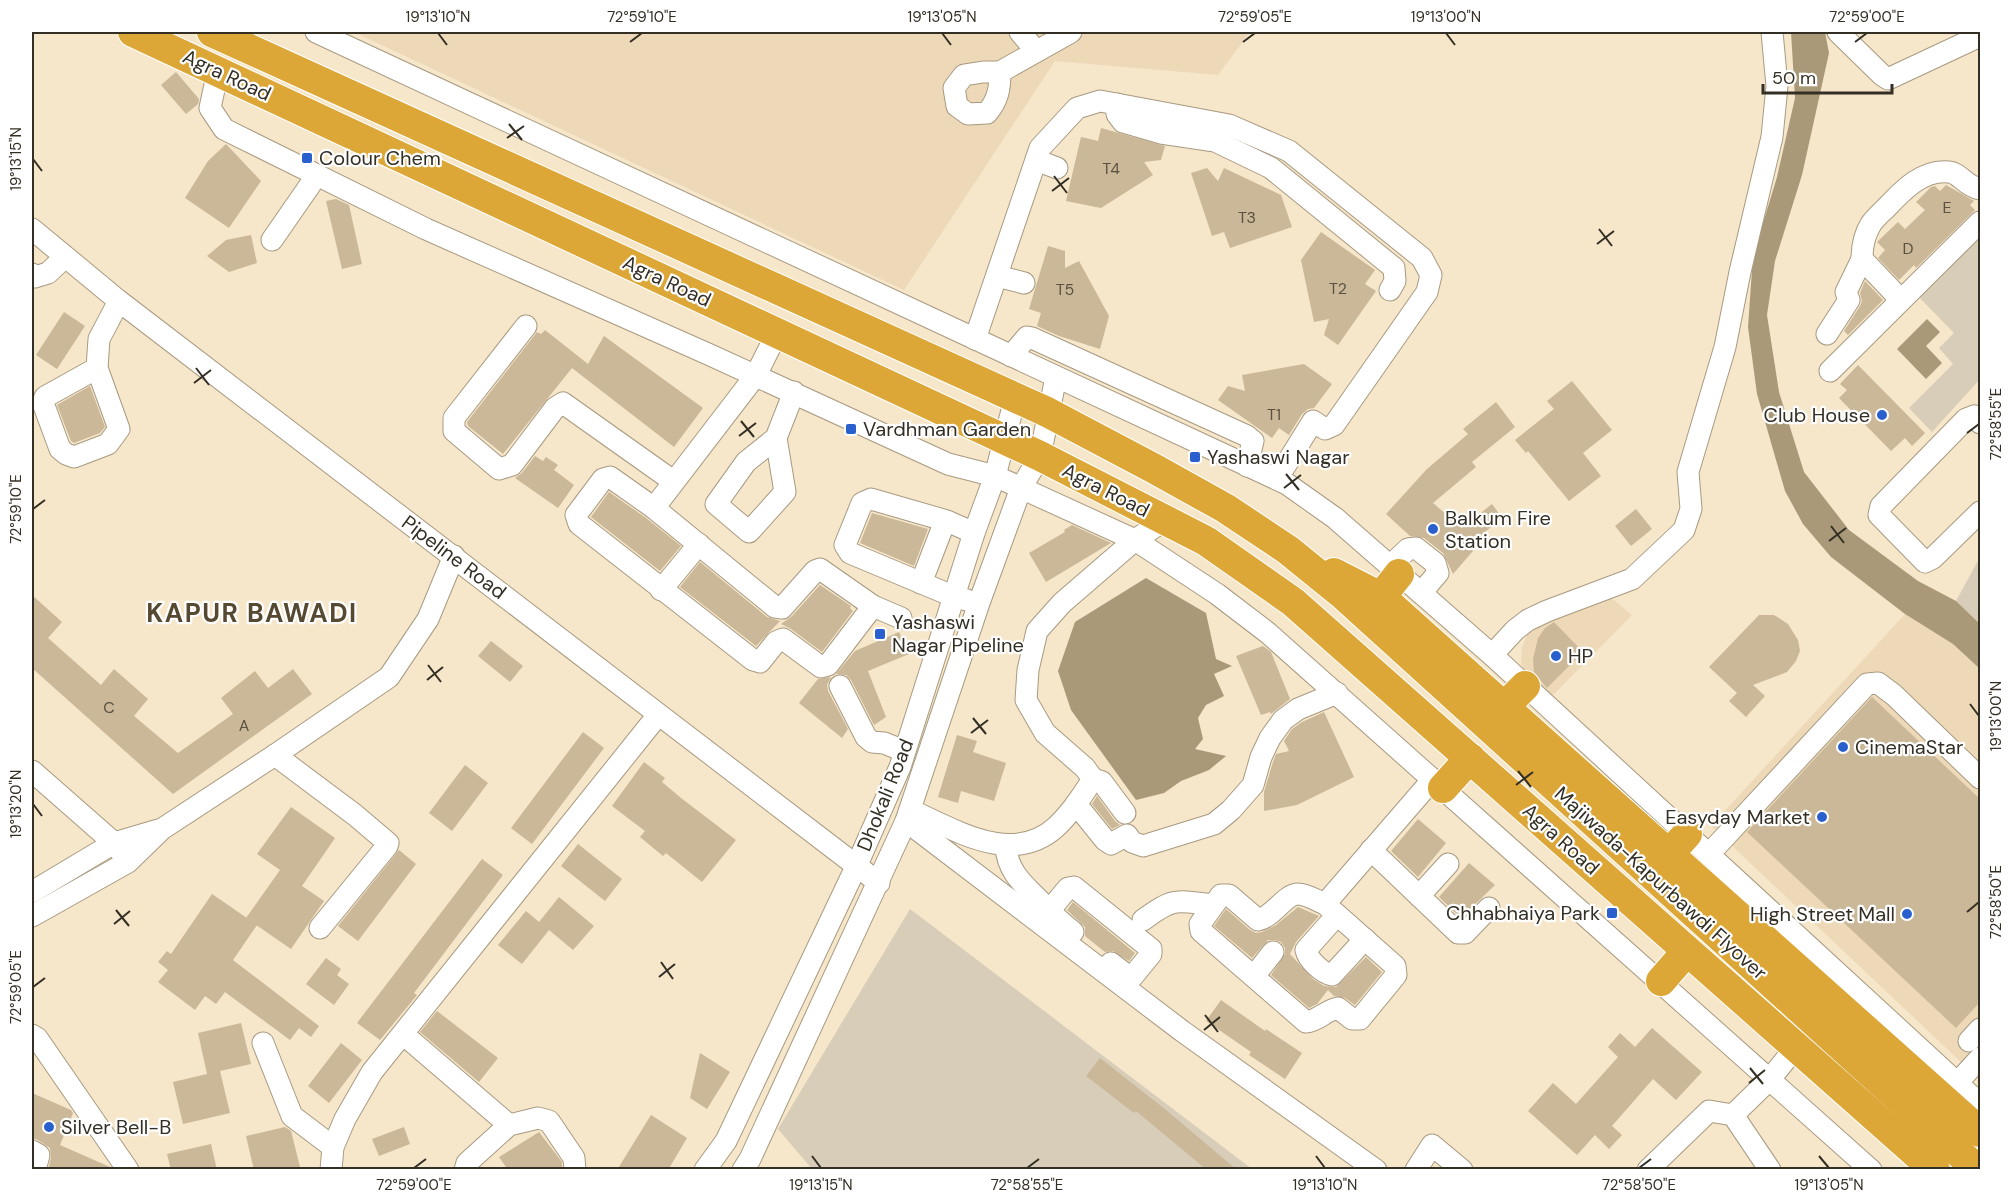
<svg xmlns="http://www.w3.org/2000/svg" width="2012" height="1201" viewBox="0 0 2012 1201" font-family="'DM Sans',sans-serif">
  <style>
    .built { fill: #edd9b7 }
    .green { fill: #d8cdb9 }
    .water { fill: #aa9979 }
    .building { fill: #cab898 }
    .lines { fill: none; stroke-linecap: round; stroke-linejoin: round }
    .minor-casing { stroke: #a89a80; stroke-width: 23 }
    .highway-casing { stroke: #fff; stroke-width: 32 }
    .minor { stroke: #fff; stroke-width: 21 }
    .highway { stroke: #dca737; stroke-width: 30 }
    .ticks { fill: none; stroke: #342f24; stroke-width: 2 }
    .poi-dot { fill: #2a60ce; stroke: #fff; stroke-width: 2 }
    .labels { text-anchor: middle; stroke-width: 4.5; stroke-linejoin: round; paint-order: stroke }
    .number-label { font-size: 16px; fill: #5a5141 }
    .street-label { font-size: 20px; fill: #342f24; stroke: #fff }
    .poi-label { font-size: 20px; fill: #342f24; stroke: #fff; text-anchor: start }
    .district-label { font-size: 26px; font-weight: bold; letter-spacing: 1.5px; fill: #564931; stroke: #fff }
    .neatline { fill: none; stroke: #342f24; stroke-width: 2 }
    .ticks-label { font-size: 15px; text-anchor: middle; fill: #342f24 }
  </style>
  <rect width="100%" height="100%" fill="#f6e6ca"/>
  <g class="built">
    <polygon points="354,32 1250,32 1218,75 1055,61 904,290"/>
    <polygon points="1609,596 1632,615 1549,699 1526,678 1521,663 1522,647 1528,633 1539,622"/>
    <polygon points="1905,614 1953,644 1980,669 1980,1080 1711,826"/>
  </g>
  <g class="green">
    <polygon points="1980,238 1980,379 1932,432 1909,408 1953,364 1939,348 1954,333 1918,296"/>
    <polygon points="1980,557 1980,624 1956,601"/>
    <polygon points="910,909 1252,1169 812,1169 778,1129"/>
  </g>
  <g class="water">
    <polygon points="1791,32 1825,32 1829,53 1802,175 1775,261 1767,315 1779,392 1804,472 1849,530 1918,581 1956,601 1980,624 1980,669 1953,644 1905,614 1831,557 1803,524 1785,491 1757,394 1748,327 1753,256 1777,177 1795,98"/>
    <polygon points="1927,319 1940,332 1926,346 1942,363 1926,379 1897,349"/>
    <polygon points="1146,578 1206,613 1216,659 1232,666 1214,674 1224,696 1206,705 1198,718 1203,739 1195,749 1226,756 1209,770 1181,781 1164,793 1136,800 1071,710 1058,671 1075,622"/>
  </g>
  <g class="building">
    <polygon points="176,72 199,99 198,104 186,114 161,85"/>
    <polygon points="1101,128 1165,146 1161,160 1144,162 1153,175 1101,208 1066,201 1081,137 1098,141"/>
    <polygon points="226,144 261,181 229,228 185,198 208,161"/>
    <polygon points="1207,168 1218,181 1224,168 1281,195 1292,227 1230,248 1224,232 1212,236 1191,173"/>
    <polygon points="1946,185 1974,201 1970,205 1975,210 1916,268 1914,265 1899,280 1878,258 1885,250 1877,242 1898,222 1905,229 1925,210 1916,202 1931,187 1935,186 1940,191"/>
    <polygon points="336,199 349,205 362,264 342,269 326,201"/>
    <polygon points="1321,232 1375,270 1365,284 1376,291 1338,345 1324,335 1329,319 1314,322 1301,260"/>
    <polygon points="251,235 257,263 229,272 207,256 226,240"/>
    <polygon points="1048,246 1065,251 1065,268 1079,261 1109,316 1100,349 1059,336 1037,326 1041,313 1029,309"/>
    <polygon points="1865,281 1883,300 1848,335 1844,331 1860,306 1862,301 1860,293"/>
    <polygon points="64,312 85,326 57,369 36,355"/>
    <polygon points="545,330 588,364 604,336 703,408 674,447 572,368 503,454 468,426 467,422 537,332 541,334"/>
    <polygon points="1304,364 1332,384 1314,408 1308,409 1302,414 1289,435 1279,428 1272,438 1218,400 1228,386 1245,391 1242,375"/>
    <polygon points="1858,365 1925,433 1912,446 1905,438 1891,451 1839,398 1847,390 1840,384"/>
    <polygon points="1572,381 1612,430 1583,453 1601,476 1569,501 1528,451 1526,453 1515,440 1554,409 1547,401"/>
    <polygon points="90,386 105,427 100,433 74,443 71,441 57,405"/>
    <polygon points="1496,402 1515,427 1472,462 1476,467 1433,503 1462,528 1492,504 1502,518 1475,540 1479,544 1453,574 1443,553 1424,538 1410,536 1386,514 1427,469 1468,434 1463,429"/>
    <polygon points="535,456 543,461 546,457 558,465 554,470 574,485 558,508 515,478 522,473"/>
    <polygon points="609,492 646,518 681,546 660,571 591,517"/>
    <polygon points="1636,509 1652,529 1631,546 1615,526"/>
    <polygon points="872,513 928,529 914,566 860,543"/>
    <polygon points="1072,525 1111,543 1046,582 1029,553 1065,532 1064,530"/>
    <polygon points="700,562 767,617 780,621 756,646 680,587"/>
    <polygon points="820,585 851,606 850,608 853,611 822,652 791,629 781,624 792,616"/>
    <polygon points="32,595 62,622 48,638 101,685 114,669 148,699 134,716 178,753 233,714 221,698 255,671 268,688 293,669 312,694 173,794 32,668"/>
    <polygon points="1759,615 1774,615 1788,624 1798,640 1800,651 1796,661 1787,672 1753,685 1765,696 1746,717 1729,701 1737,693 1709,667"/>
    <polygon points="1554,622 1583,652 1547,688 1534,672 1533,659 1538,638 1545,628"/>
    <polygon points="899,632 909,654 868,671 886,717 874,725 851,680 846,675 836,674 855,651"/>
    <polygon points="491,641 523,666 510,682 478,656"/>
    <polygon points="1263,646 1271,652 1290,699 1271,714 1270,712 1261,715 1236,656"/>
    <polygon points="831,677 827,685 828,691 848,729 842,738 799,703 818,679"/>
    <polygon points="1872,697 1980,799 1980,1002 1956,1028 1747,832"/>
    <polygon points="1324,712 1354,777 1297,805 1264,811 1264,792 1273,762 1276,754 1289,751 1284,741 1292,729 1302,722"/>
    <polygon points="583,732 604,748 532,844 511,828"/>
    <polygon points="957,735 977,741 973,752 1006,763 994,801 961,791 958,803 938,797"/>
    <polygon points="644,762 665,778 662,782 681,798 736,840 702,882 666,853 663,856 640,837 645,831 612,806"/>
    <polygon points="465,765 488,783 452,831 429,813"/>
    <polygon points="1097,796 1115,821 1120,825 1112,829 1092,804"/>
    <polygon points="291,807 335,838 302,886 324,901 291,949 246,918 280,870 257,854"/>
    <polygon points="1418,819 1446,843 1418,877 1391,851"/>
    <polygon points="578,844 622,879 605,901 561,866"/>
    <polygon points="399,850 416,864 358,941 338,926"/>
    <polygon points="482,859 503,875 414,993 417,995 380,1040 357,1023"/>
    <polygon points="1469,863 1495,885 1461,918 1439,897"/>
    <polygon points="212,894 257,925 233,960 319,1026 311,1037 299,1028 290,1040 225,992 216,1004 205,996 195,1010 158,982 168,970 158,962 167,951 171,954"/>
    <polygon points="559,897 594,926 573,950 549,930 522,964 498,945 526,911 539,922"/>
    <polygon points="1073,902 1135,953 1129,961 1113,951 1105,952 1085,936 1085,927 1067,910"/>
    <polygon points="1298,907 1319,916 1296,942 1290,954 1313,979 1324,986 1336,987 1366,957 1382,972 1355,1005 1345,998 1334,996 1328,990 1317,1004 1309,1008 1271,975 1285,954 1285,948 1281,942 1275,940 1268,940 1252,958 1214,926 1226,909 1250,930 1256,933 1262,932 1276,925"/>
    <polygon points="326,958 341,969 337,975 349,984 334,1005 306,984"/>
    <polygon points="1221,1000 1265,1031 1266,1029 1302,1053 1285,1079 1249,1055 1251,1052 1206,1021"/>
    <polygon points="437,1011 498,1058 479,1082 420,1032"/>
    <polygon points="241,1023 251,1064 220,1071 230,1113 183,1124 173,1082 207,1074 198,1033"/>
    <polygon points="1652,1028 1702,1072 1676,1100 1653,1079 1612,1126 1622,1135 1609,1149 1595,1135 1577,1155 1528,1111 1553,1083 1576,1104 1618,1057 1608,1047 1620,1033 1635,1047"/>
    <polygon points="341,1043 362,1060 329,1103 308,1086"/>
    <polygon points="700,1053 730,1072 707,1109 690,1098"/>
    <polygon points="1100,1058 1166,1110 1237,1170 1207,1170 1136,1111 1134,1113 1086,1076"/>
    <polygon points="32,1093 71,1110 73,1113 60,1145 110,1167 112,1170 48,1170 51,1158 50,1148 38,1140 32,1138"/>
    <polygon points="651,1115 687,1138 668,1170 617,1170"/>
    <polygon points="285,1127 291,1131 300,1167 289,1170 254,1170 246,1136"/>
    <polygon points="404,1127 410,1144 379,1156 372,1139"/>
    <polygon points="539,1132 562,1162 562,1170 508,1170 499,1157"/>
    <polygon points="211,1144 217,1170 171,1170 167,1154"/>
  </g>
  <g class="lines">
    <g class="minor-casing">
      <g id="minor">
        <polyline points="316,32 1287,484 1335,518 1492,655 1980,1104"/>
        <polyline points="1020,32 1036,51"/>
        <polyline points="1838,32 1882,75 1888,79 1980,36"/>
        <polyline points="218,71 210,108 224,129 426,229 708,354 948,464 995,476 1135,540 1217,594 1268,633 1871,1170"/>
        <path d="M1000,72C1000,89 998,100 987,113L968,114L957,106L954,88L964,75L983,72H1000L1071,32"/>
        <polyline points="1117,104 1117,114 1123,122 1161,133 1215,141 1271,168 1394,268 1395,281 1390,290"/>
        <polyline points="1036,160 1057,168"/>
        <polyline points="32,229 119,301 879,883"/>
        <polyline points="272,240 317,175"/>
        <polyline points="32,274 35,277 48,273 65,257"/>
        <polyline points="997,276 1024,283"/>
        <path d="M1901,300L1862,259C1862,247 1864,235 1871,224C1875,218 1882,212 1887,207C1903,190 1923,169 1949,172C1960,173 1965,186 1980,189"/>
        <polyline points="526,326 454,418 454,431 499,469 512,465 555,408 563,403 673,481"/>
        <polyline points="777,333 756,375 654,508 610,477 603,479 576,515 579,524 753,660 760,662 776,642 783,639 821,667 828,665 873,606"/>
        <polyline points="1827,334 1849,300 1846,292 1862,259"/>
        <polyline points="975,339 1040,148 1077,108 1100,101 1229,125 1289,151 1422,258 1431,275 1427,292 1334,425 1325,429 1313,421 1277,479"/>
        <polyline points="1011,356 1027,337 1032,338 1247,436 1253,441 1247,466"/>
        <polyline points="97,368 45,397 43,403 60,449 66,454 74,457 108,444 119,429 97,368 99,339 119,301"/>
        <polyline points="1830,371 1980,222"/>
        <polyline points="1980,423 1974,416 1966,419 1881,506 1879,515 1925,562 1933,558 1980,512"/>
        <polyline points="776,438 746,462 716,504 749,532 785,492 776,438 794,392"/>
        <polyline points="654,508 775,607 782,608 815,571 820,569 873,606 901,618"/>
        <polyline points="1390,566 1408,549 1416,548 1435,563 1438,573 1421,593"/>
        <polyline points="921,583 945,521"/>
        <polyline points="661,590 699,544"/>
        <polyline points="967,600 955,597 850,553 845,545 862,503 871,499 947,521 974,533"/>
        <polyline points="1492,655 1515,630 1528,620 1547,611 1632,579 1684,530 1691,509 1688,472 1725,347 1740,272 1772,137 1777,86 1772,32"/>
        <polyline points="840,686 866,737 872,742 884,743 904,751"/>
        <polyline points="275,755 355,815 388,843 387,846 320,928"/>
        <polyline points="32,771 114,843 121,852"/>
        <polyline points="1093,779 1102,782 1125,813"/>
        <polyline points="1076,804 1105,840 1111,844 1127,835 1132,842 1143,846 1214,824 1231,810 1253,785 1261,757 1270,738 1283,720 1298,709 1337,693"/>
        <path d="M910,810C954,829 1012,867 1056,827C1071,813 1082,796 1093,779L1085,768L1045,733L1026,700L1028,670L1037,631L1062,603L1135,540L1165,520"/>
        <polyline points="906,821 1182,1031 1376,1170"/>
        <path d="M1006,846C1007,874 1028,888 1046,907C1054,916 1063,924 1073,932"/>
        <polyline points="1371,850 1458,933 1465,933 1489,908"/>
        <polyline points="1709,854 1867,684 1878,683 1894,695 1980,778"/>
        <polyline points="32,892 114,843 158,830"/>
        <polyline points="1419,896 1448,864"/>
        <path d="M1325,904L1395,966L1396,975L1360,1019H1352L1338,1008C1326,1010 1318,1021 1306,1022L1201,931L1200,924L1221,895H1229L1258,920C1273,917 1285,894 1298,894C1306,894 1318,901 1325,904L1433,779"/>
        <polyline points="1049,911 1068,888 1074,887 1151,949 1151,954 1133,976 1128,976 1111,963"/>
        <path d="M1337,915L1306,950C1308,960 1322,973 1332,975L1365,939"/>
        <polyline points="32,916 128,862 162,829 275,755 389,677 428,619 454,556"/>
        <path d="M1143,920C1175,896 1176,901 1213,905"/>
        <polyline points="1254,976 1273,952"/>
        <polyline points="403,1034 509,1125"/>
        <polyline points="32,1035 37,1038 128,1170"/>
        <polyline points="1969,1041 1980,1029"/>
        <polyline points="263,1043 292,1116 333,1147"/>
        <polyline points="1958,1082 1980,1058"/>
        <polyline points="1733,1115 1770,1079 1796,1047"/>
        <polyline points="32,1151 39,1155 35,1170"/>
        <polyline points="331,1170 333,1147 345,1119 372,1072 658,715"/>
        <polyline points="465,1170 467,1163 509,1125 538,1118 549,1121 574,1158 575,1170"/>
        <polyline points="705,1170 726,1141 856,867 900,767 974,533 995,476 1015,399"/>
        <polyline points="743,1170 750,1159 906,821 979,603 1021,488 1040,456 1056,377"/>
        <polyline points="1416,1170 1432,1145 1462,1170"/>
        <polyline points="1648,1170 1709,1111 1733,1115 1770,1170"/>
      </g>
    </g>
    <g class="highway-casing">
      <g id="highway">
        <polyline points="133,32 1040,456 1206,541 1293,602 1935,1170"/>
        <polyline points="212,32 1047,412 1153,468 1225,508 1288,550 1341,593 1978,1170"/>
        <polyline points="1334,573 1381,597 1980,1132"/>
        <polyline points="1381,597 1399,574"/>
        <polyline points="1504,707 1525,686"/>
        <polyline points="1443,788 1470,758"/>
        <polyline points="1669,854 1687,834"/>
        <polyline points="1661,981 1687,951"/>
      </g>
    </g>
    <use href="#minor" class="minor"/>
    <use href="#highway" class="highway"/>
  </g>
  <path class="ticks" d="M438,33L447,45M942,33L951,45M1446,33L1455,45M630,42L642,33M1243,42L1255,33M1855,42L1867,33M509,124L522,140M507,138L524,126M33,159L42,171M1054,176L1067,193M1052,191L1069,178M1599,229L1612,246M1597,244L1614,231M196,368L209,385M194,383L211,370M741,421L754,437M1967,433L1979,424M739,436L756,423M1286,474L1299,490M1284,488L1301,475M33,509L45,500M1831,526L1844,543M1829,541L1846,528M428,665L441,682M427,680L443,667M1970,704L1979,716M973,718L986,734M971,733L988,720M1518,771L1531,787M1516,785L1533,772M33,804L42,816M116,910L129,926M1967,912L1979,902M114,924L130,911M661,962L673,979M659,977L675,964M33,987L45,978M1205,1015L1218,1032M1204,1030L1220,1017M1750,1068L1763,1084M1749,1083L1765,1070M812,1156L821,1168M1316,1156L1325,1168M1819,1156L1829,1168M414,1168L426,1159M1027,1168L1039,1159M1639,1168L1651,1159"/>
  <g class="poi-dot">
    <rect x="301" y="152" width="12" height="12" rx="3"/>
    <circle cx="1882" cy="415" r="6"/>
    <rect x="845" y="423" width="12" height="12" rx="3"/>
    <rect x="1189" y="451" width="12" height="12" rx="3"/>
    <circle cx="1433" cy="529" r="6"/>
    <rect x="874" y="628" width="12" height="12" rx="3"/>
    <circle cx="1556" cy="656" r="6"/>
    <circle cx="1843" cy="747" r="6"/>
    <circle cx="1822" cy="817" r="6"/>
    <rect x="1606" y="907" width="12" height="12" rx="3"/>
    <circle cx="1907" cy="914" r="6"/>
    <circle cx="49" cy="1127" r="6"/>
  </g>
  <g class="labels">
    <g class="number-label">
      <text x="1111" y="174">T4</text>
      <text x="1947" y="213">E</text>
      <text x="1247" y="223">T3</text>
      <text x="1908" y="254">D</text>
      <text x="1338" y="294">T2</text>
      <text x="1065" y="295">T5</text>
      <text x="1274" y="420">T1</text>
      <text x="109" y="713">C</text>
      <text x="244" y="731">A</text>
    </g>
    <g class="street-label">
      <text transform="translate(227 75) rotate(25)" y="7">Agra Road</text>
      <text transform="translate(667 281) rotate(25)" y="7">Agra Road</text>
      <text transform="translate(1106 490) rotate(27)" y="7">Agra Road</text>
      <text transform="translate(454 557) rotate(37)" y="7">Pipeline Road</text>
      <text transform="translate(885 795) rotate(-68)" y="7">Dhokali Road</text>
      <text transform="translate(1561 839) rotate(42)" y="7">Agra Road</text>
      <text transform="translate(1661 883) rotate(42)" y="7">Majiwada-Kapurbawdi Flyover</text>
    </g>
    <g class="poi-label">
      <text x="319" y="165">Colour Chem</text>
      <text x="1870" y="422" text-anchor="end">Club House</text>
      <text x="863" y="436">Vardhman Garden</text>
      <text x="1207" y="464">Yashaswi Nagar</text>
      <text x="1445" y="525">Balkum Fire<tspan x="1445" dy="23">Station</tspan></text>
      <text x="892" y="629">Yashaswi<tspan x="892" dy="23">Nagar Pipeline</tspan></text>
      <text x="1568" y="663">HP</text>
      <text x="1855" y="754">CinemaStar</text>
      <text x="1810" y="824" text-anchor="end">Easyday Market</text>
      <text x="1600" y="920" text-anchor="end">Chhabhaiya Park</text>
      <text x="1895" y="921" text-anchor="end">High Street Mall</text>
      <text x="61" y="1134">Silver Bell-B</text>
    </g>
    <g class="district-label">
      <text x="252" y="622">KAPUR BAWADI</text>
    </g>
  </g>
  <rect width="2012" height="1201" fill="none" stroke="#ffffff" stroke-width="66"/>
  <path d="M1763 84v9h129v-9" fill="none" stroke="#342f24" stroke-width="3"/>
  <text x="1772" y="84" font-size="18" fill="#342f24" stroke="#ffffff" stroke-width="4.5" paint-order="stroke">50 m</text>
  <rect x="33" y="33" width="1946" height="1135" class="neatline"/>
  <g class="ticks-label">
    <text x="438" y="22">19°13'10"N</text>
    <text x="642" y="22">72°59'10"E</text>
    <text x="942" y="22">19°13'05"N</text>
    <text x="1255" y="22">72°59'05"E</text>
    <text x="1446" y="22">19°13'00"N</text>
    <text x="1867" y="22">72°59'00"E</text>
    <text transform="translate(16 159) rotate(-90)" y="5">19°13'15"N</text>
    <text transform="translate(1996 424) rotate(-90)" y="5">72°58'55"E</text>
    <text transform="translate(16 509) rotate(-90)" y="5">72°59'10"E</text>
    <text transform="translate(1996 716) rotate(-90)" y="5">19°13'00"N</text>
    <text transform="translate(16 804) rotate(-90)" y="5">19°13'20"N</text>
    <text transform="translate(1996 902) rotate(-90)" y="5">72°58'50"E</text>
    <text transform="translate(16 987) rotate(-90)" y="5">72°59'05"E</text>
    <text x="414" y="1190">72°59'00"E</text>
    <text x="821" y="1190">19°13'15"N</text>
    <text x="1027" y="1190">72°58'55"E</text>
    <text x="1325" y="1190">19°13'10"N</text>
    <text x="1639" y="1190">72°58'50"E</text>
    <text x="1829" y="1190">19°13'05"N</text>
  </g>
</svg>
